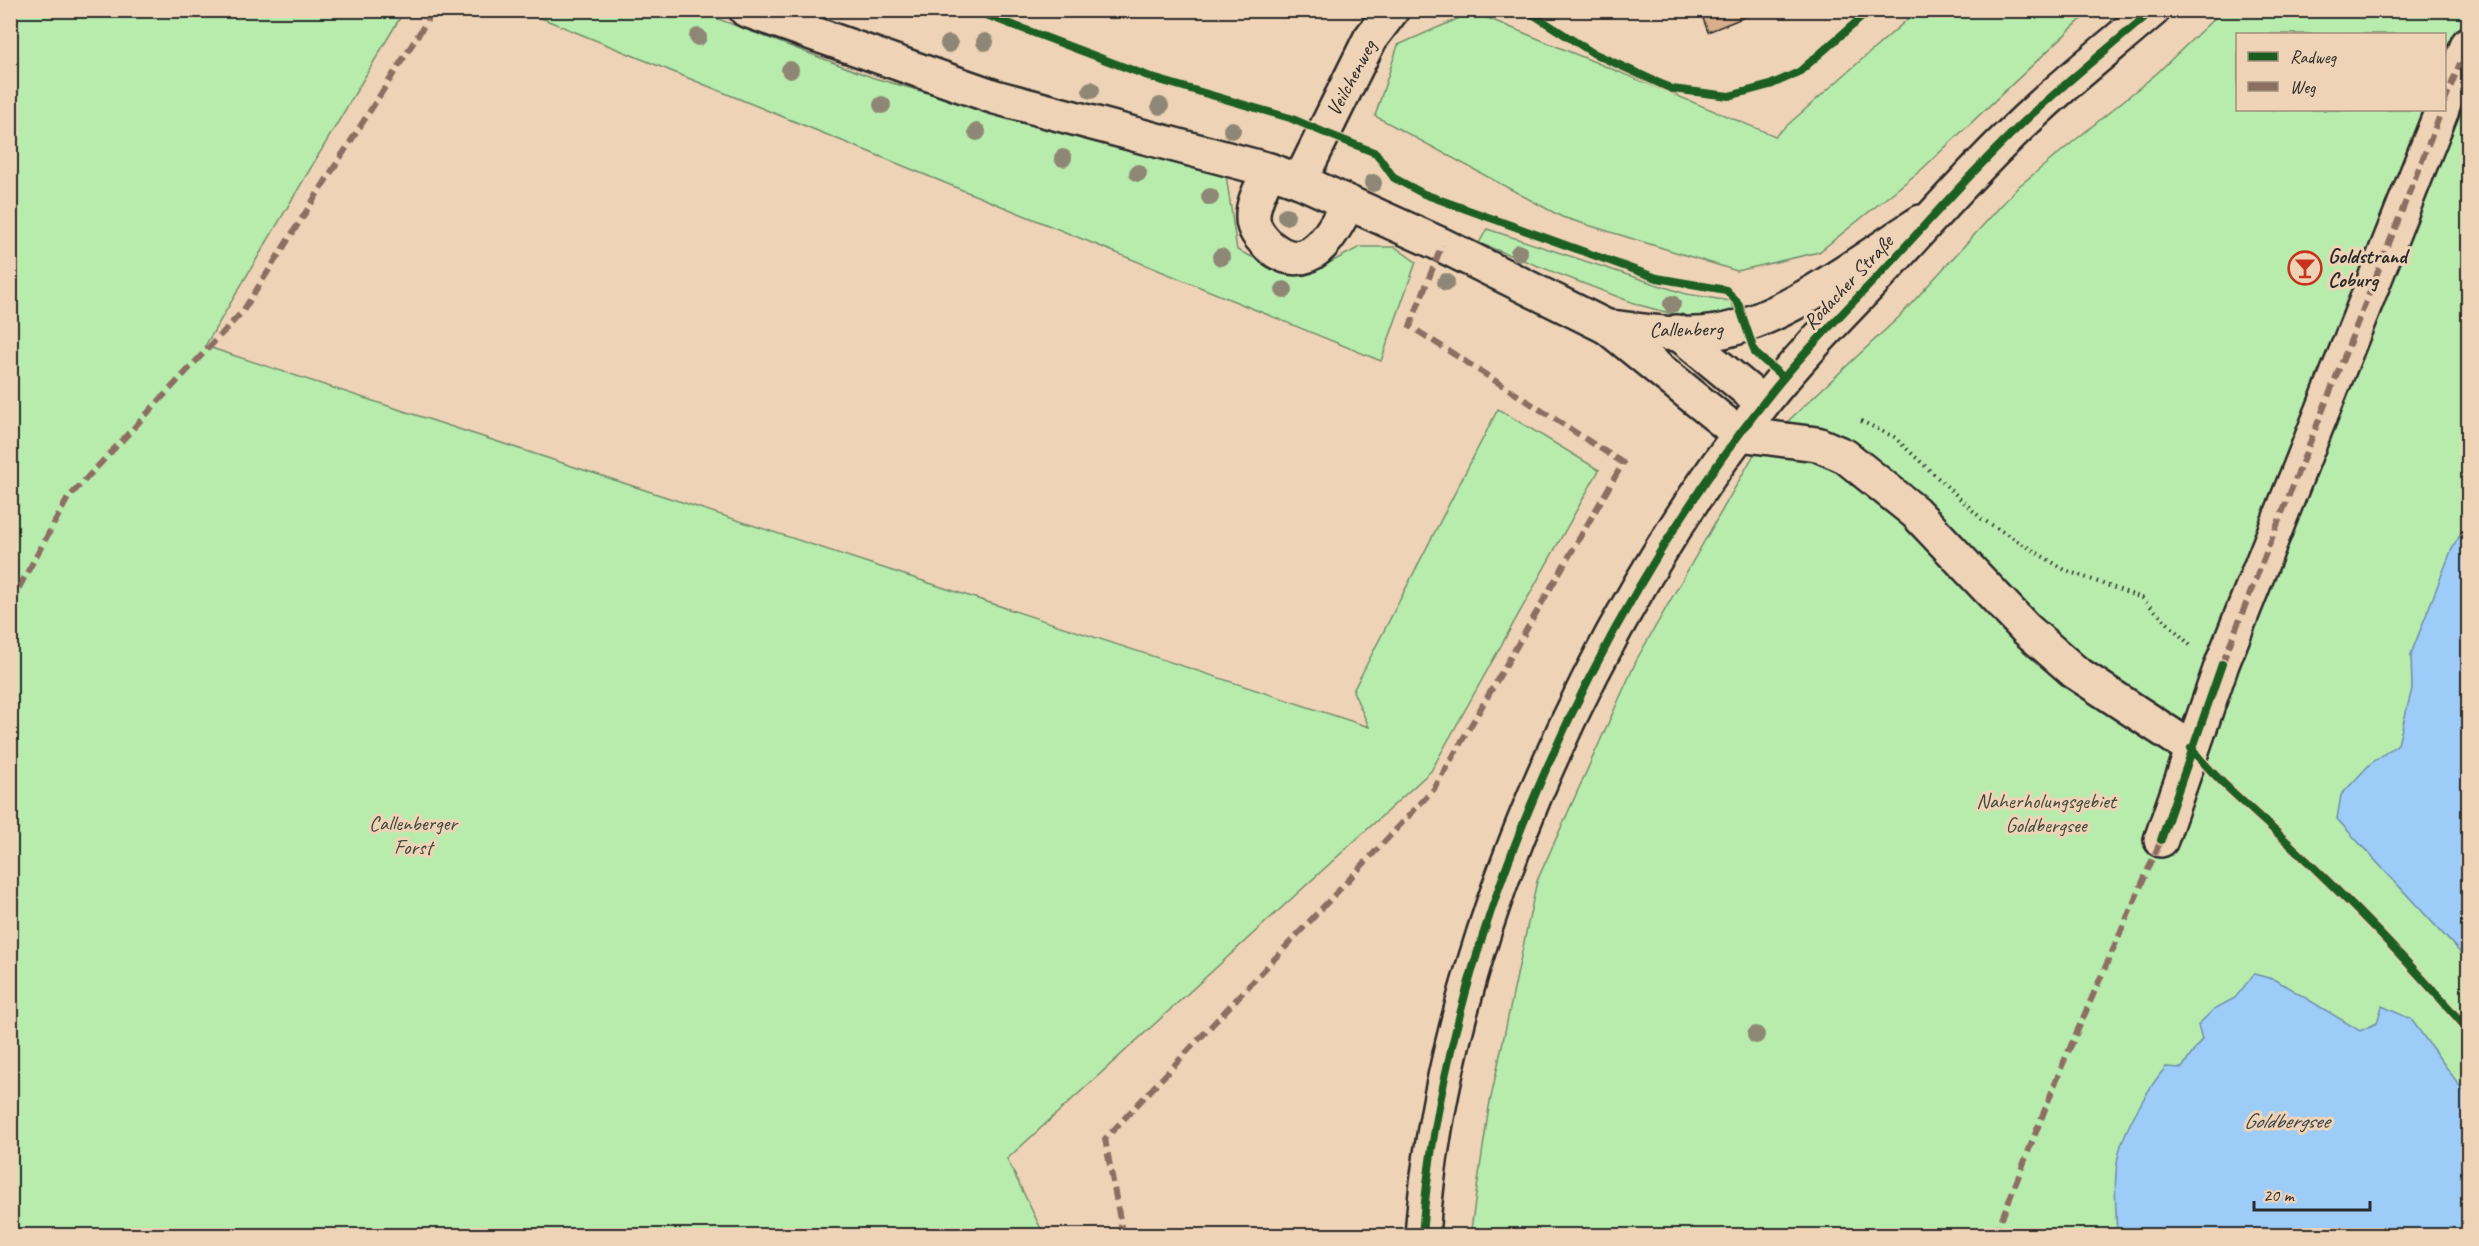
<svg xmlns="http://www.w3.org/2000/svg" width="2479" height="1246" viewBox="0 0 2479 1246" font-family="Caveat,sans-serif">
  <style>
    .green { fill: #b8ecad; stroke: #728c6c; stroke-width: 1.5; fill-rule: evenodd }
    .water { fill: #9dccf8; stroke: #6f8ca6; stroke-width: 1.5 }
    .building { fill: #d9ae8a; stroke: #2b2b2b; stroke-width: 1.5 }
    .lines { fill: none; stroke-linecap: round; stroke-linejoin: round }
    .minor-casing { stroke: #2b2b2b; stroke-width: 38 }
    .tertiary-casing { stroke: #2b2b2b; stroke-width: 38 }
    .path { stroke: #2b2b2b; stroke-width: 4; stroke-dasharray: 1.5 4.5; stroke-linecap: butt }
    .minor { stroke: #efd3b6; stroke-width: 33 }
    .tertiary { stroke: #efd3b6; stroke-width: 33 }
    .quiet { stroke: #8d6e63; stroke-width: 6; stroke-dasharray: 12 6; stroke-linecap: butt }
    .cycleway-casing { stroke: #efd3b6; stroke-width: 11 }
    .cycleway { stroke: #1b5e20; stroke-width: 8 }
    .tree { fill: #8f8774 }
    .labels { text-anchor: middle; stroke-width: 6; stroke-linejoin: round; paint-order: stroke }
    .street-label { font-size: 21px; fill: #2b2b2b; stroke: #efd3b6 }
    .poi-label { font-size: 21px; font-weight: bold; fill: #2b2b2b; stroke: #efd3b6; text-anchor: start }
    .park-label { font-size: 21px; fill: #40483e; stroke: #efd3b6 }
    .water-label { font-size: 22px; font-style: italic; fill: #3c434a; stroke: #efd3b6 }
  </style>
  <rect width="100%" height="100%" fill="#efd3b6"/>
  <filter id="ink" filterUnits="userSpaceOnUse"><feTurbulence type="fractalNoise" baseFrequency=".0167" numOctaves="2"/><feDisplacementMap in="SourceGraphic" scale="12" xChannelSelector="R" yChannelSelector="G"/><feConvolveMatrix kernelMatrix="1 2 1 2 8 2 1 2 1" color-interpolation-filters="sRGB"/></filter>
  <g filter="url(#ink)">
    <g class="green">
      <polygon points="10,11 404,11 205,346 1369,727 1353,691 1498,409 1599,470 1431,771 1007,1159 1044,1235 11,1235"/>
      <polygon points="524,11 697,11 874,78 1226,175 1237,250 1278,269 1308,274 1360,247 1395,247 1416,262 1381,361"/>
      <polygon points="1917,11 2090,11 1921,170 1819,252 1737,271 1562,217 1375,116 1398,45 1473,12 1775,136"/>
      <path d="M2222,11H2468V1235L1470,1236L1489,1107L1537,881L1638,657L1756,451L1899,317L2019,186L2156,74ZM2238,34H2444V110H2238Z"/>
      <polygon points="1487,229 1686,294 1730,301 1735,311 1688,318 1639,305 1479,243"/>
    </g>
    <g class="water">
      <polygon points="2468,521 2468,961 2337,819 2341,795 2370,764 2398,744 2412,689 2411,654 2451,551"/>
      <path d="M2254,974L2276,980L2360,1031L2377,1023L2382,1006L2411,1019L2468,1097V1235H2117C2116,1208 2113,1179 2119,1152C2125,1128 2150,1085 2166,1067L2182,1068L2202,1039L2198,1025L2214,1009L2235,998Z"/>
    </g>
    <polygon class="building" points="1700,10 1762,10 1708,32"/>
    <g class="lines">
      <g class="minor-casing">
        <g id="minor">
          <polyline points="746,10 995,97 1269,170 1300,181 1442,245 1607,327 1739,434 1817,444 1845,456 1915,512 2026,629 2075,672 2191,748"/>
          <polyline points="2444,103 2468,44"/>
          <path d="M1269,170C1263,185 1252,202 1253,218C1253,229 1260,237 1268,245C1308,280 1332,235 1348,203"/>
          <polyline points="1300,181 1370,39 1392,10"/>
          <path d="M1607,327C1642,330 1682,338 1717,332C1784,321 1863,259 1921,222"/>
          <polyline points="1677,332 1763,403"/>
          <polyline points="2161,840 2222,664 2442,110"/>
        </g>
      </g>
      <g class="tertiary-casing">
        <path id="tertiary" d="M1422,1236C1442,951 1589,624 1764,402C1799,357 1839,317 1878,276C1931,219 1983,158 2041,106C2077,73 2116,42 2153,10"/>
      </g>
      <polyline class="path" points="1861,421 1894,437 1982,519 2065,570 2142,598 2190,645"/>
      <use href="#minor" class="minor"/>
      <use href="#tertiary" class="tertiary"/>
      <g class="quiet">
        <polyline points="2444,103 2460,63"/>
        <polyline points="10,604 68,498 243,311 434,10"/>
        <polyline points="2222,664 2442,110"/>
        <polyline points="1123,1236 1105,1139 1434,789 1623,463 1410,326 1442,245"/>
        <polyline points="1995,1236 2062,1066 2161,840"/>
      </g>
      <g class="cycleway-casing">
        <g id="cycleway">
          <polyline points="973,10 1156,79 1290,118 1323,132 1376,153 1394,178 1424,194 1657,278 1726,290 1738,303 1755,353 1783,377"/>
          <polyline points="1526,10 1593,53 1672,89 1729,96 1770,85 1799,72 1870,10"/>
          <path d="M2191,748C2219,783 2253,810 2285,840C2350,901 2411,964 2468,1030"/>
          <polyline points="2161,840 2222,664"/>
          <path d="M1422,1236C1442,951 1589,624 1764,402C1799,357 1839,317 1878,276C1931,219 1983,158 2041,106C2077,73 2116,42 2153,10"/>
        </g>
      </g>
      <use href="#cycleway" class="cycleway"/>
    </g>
    <g class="tree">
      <circle cx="698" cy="37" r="9"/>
      <circle cx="985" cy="42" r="9"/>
      <circle cx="949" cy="44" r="9"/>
      <circle cx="790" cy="70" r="9"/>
      <circle cx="1091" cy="90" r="9"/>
      <circle cx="882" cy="105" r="9"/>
      <circle cx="1160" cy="106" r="9"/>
      <circle cx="1232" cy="130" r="9"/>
      <circle cx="977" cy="132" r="9"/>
      <circle cx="1063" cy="158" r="9"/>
      <circle cx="1138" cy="173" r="9"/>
      <circle cx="1373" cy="183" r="9"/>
      <circle cx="1210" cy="197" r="9"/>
      <circle cx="1286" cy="216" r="9"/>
      <circle cx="1519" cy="253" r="9"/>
      <circle cx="1221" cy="257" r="9"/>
      <circle cx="1446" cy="282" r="9"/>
      <circle cx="1284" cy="290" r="9"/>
      <circle cx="1672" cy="304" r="9"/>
      <circle cx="1756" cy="1035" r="9"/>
    </g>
  </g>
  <defs>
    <g id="bar-ring" transform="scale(1.725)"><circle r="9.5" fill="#efd3b6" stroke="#c8321e" stroke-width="1.5"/><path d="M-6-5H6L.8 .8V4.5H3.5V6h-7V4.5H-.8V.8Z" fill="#c8321e"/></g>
  </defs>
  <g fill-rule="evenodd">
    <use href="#bar-ring" x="2305" y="268"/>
  </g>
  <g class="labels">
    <g class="street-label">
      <text transform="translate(1351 78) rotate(-62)" y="7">Veilchenweg</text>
      <text transform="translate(1848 282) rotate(-47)" y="7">Rodacher Straße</text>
      <text transform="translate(1686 329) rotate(-1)" y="7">Callenberg</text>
    </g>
    <g class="poi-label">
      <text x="2328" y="263">Goldstrand<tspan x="2328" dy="24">Coburg</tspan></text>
    </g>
    <g class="park-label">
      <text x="2046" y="808">Naherholungsgebiet<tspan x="2046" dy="24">Goldbergsee</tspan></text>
      <text x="413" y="830">Callenberger<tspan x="413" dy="24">Forst</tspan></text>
    </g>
    <g class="water-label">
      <text x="2286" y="1128">Goldbergsee</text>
    </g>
  </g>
  <rect width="2479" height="1246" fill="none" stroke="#efd3b6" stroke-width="36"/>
  <rect x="18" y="18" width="2443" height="1210" fill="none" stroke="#2b2b2b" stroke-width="2" filter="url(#ink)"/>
  <rect x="2236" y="33" width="210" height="78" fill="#efd3b6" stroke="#a1907e" stroke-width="1.5"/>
  <rect x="2248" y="52" width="30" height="9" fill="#1b5e20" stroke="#a1907e" stroke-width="1.5"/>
  <text x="2290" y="63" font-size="18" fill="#2b2b2b">Radweg</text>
  <rect x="2248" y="82" width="30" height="9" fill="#8d6e63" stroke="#a1907e" stroke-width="1.5"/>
  <text x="2290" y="93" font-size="18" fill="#2b2b2b">Weg</text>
  <path d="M2254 1201v9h116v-9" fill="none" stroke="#2b2b2b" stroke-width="3"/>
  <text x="2263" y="1201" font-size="18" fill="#2b2b2b" stroke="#efd3b6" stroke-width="4.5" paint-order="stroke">20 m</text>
</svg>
